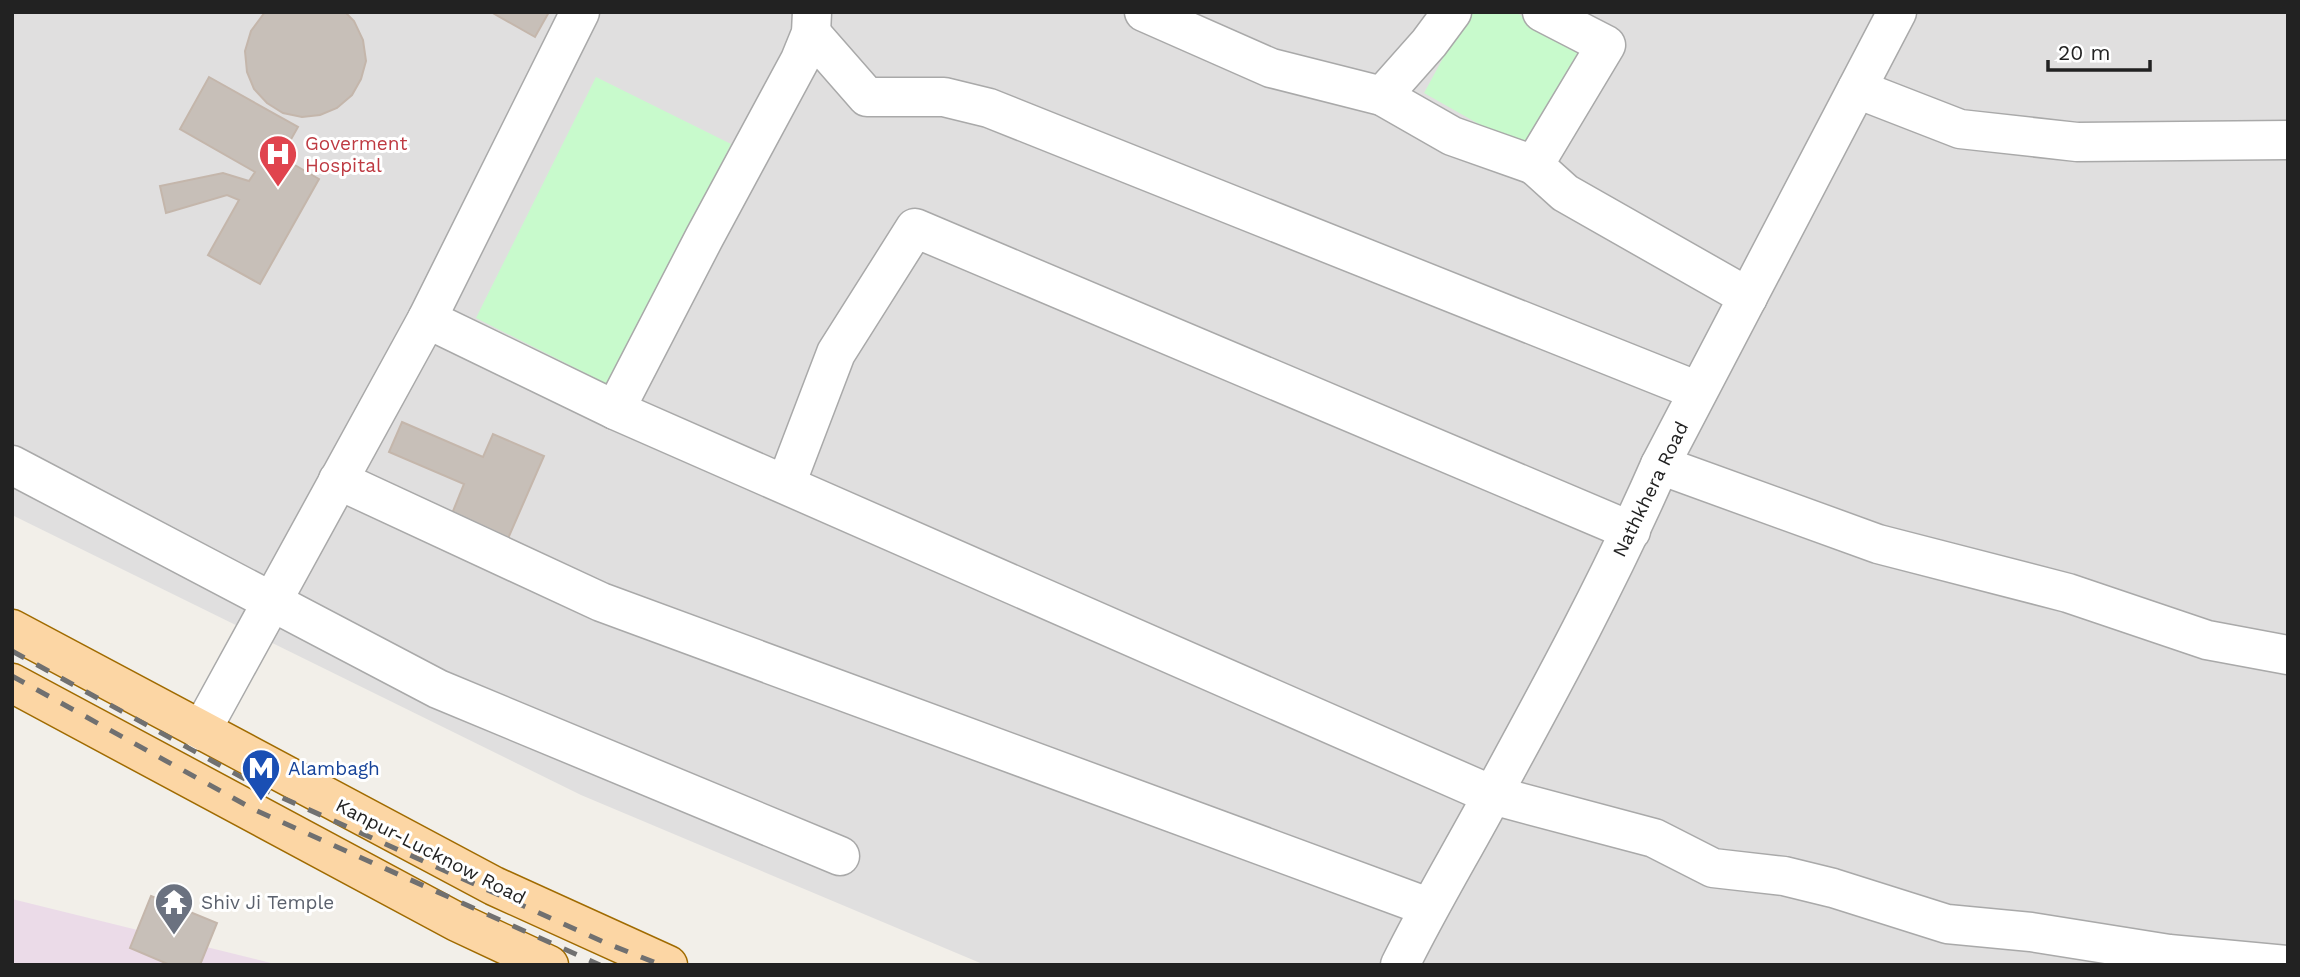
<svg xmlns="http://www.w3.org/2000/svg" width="2300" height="977" viewBox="0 0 2300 977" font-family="'Work Sans',sans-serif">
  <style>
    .residential { fill: #e0dfdf }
    .industrial { fill: #ebdbe8 }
    .park { fill: #c8facc }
    .building { fill: #c7bfb8; stroke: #c4b6ab; stroke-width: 2 }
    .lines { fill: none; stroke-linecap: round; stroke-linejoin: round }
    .minor-casing { stroke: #a9a9a9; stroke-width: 41 }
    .major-casing { stroke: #a06b00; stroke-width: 41 }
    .minor { stroke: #fff; stroke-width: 38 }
    .major { stroke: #fcd6a4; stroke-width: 38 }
    .rail { stroke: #707070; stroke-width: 5; stroke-dasharray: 14 14; stroke-linecap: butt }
    .labels { text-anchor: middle; stroke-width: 6; stroke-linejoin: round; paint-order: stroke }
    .health-label { font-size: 19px; fill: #be3a42; stroke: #fff; text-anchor: start }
    .street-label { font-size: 19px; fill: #222; stroke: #fff }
    .transit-label { font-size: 19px; fill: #164399; stroke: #fff; text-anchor: start }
    .worship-label { font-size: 19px; fill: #5b616d; stroke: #fff; text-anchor: start }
  </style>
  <rect width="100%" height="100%" fill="#f2efe9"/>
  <polygon class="residential" points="12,12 2288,12 2288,965 985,965 581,795 12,515"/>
  <polygon class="industrial" points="12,899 279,965 12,965"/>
  <g class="park">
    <polygon points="1468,12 1515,12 1584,51 1528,152 1424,93"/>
    <polygon points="596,77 731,144 611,386 476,318"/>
  </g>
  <g class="building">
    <polygon points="265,12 345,12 354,21 363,40 366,61 361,79 352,95 337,108 320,115 302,117 283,113 267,103 254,89 247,72 245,51 251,31"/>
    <polygon points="491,12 549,12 535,37"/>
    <polygon points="209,77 298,127 281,157 319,179 260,284 208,255 239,200 227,195 166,213 160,186 223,173 249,181 255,172 180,129"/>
    <polygon points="402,422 483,457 493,434 544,456 503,550 447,526 464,484 389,452"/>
    <polygon points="151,896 217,923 200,965 170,965 130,948"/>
  </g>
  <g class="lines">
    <g class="minor-casing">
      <g id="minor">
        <polyline points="1144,12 1271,68 1382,96 1452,136 1534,165 1606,45 1542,12"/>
        <polyline points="811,33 867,97 944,97 989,108 1698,391"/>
        <polyline points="1857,89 1960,129 2077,142 2288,140"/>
        <polyline points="1382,96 1429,43 1452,12"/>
        <polyline points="1534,165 1565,193 1748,297"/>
        <polyline points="427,319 615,410 1492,795 1654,838 1713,868 1784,876 1833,888 1947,924 2031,932 2169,954 2288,965"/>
        <polyline points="615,410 704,238 800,60 811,33 812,12"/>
        <polyline points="12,465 438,689 840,856"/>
        <polyline points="1660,465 1878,544 2068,593 2207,640 2288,655"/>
        <polyline points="338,480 601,602 1428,907"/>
        <polyline points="786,484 836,353 915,228 1631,531"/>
        <polyline points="201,731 427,319 580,12"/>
        <path d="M1400,965C1429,906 1463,850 1494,792C1553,684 1611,577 1660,465L1897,12"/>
      </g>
    </g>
    <g class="major-casing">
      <g id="major">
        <polyline points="12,629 494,886 668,965"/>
        <polyline points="12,683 457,922 549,965"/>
      </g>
    </g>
    <use href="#minor" class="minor"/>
    <use href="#major" class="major"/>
    <g class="rail">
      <polyline points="12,651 265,790 606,943 661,965"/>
      <polyline points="12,676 255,810 600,965"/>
    </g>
  </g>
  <defs>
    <g id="hospital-pin" transform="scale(2.0125)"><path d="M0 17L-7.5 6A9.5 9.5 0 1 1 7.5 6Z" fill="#e0444e" stroke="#fff"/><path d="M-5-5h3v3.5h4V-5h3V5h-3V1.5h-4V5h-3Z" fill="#fff"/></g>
    <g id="metro-pin" transform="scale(2.0125)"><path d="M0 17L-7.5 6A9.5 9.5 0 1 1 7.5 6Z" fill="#1a4fb4" stroke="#fff"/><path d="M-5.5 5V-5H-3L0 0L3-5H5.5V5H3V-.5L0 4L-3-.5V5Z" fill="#fff"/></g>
    <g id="temple-pin" transform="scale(2.0125)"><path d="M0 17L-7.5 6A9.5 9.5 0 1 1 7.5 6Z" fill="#6b7280" stroke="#fff"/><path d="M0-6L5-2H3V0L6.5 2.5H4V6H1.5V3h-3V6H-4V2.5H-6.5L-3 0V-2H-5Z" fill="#fff"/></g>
  </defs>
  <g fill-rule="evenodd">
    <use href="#hospital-pin" x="278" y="154"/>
    <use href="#metro-pin" x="261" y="768"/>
    <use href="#temple-pin" x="174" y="902"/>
  </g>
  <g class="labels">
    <g class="health-label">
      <text x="305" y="150">Goverment<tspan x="305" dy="22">Hospital</tspan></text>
    </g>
    <g class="street-label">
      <text transform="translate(1650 489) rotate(-64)" y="7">Nathkhera Road</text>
      <text transform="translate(431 851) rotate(27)" y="7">Kanpur-Lucknow Road</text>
    </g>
    <g class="transit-label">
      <text x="288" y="775">Alambagh</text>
    </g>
    <g class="worship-label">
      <text x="201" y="909">Shiv Ji Temple</text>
    </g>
  </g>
  <rect width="2300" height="977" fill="none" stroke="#222222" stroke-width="28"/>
  <path d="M2048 60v10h102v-10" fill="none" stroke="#222222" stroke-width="3.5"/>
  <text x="2058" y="60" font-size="21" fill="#222222" stroke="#ffffff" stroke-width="5" paint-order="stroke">20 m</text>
</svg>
